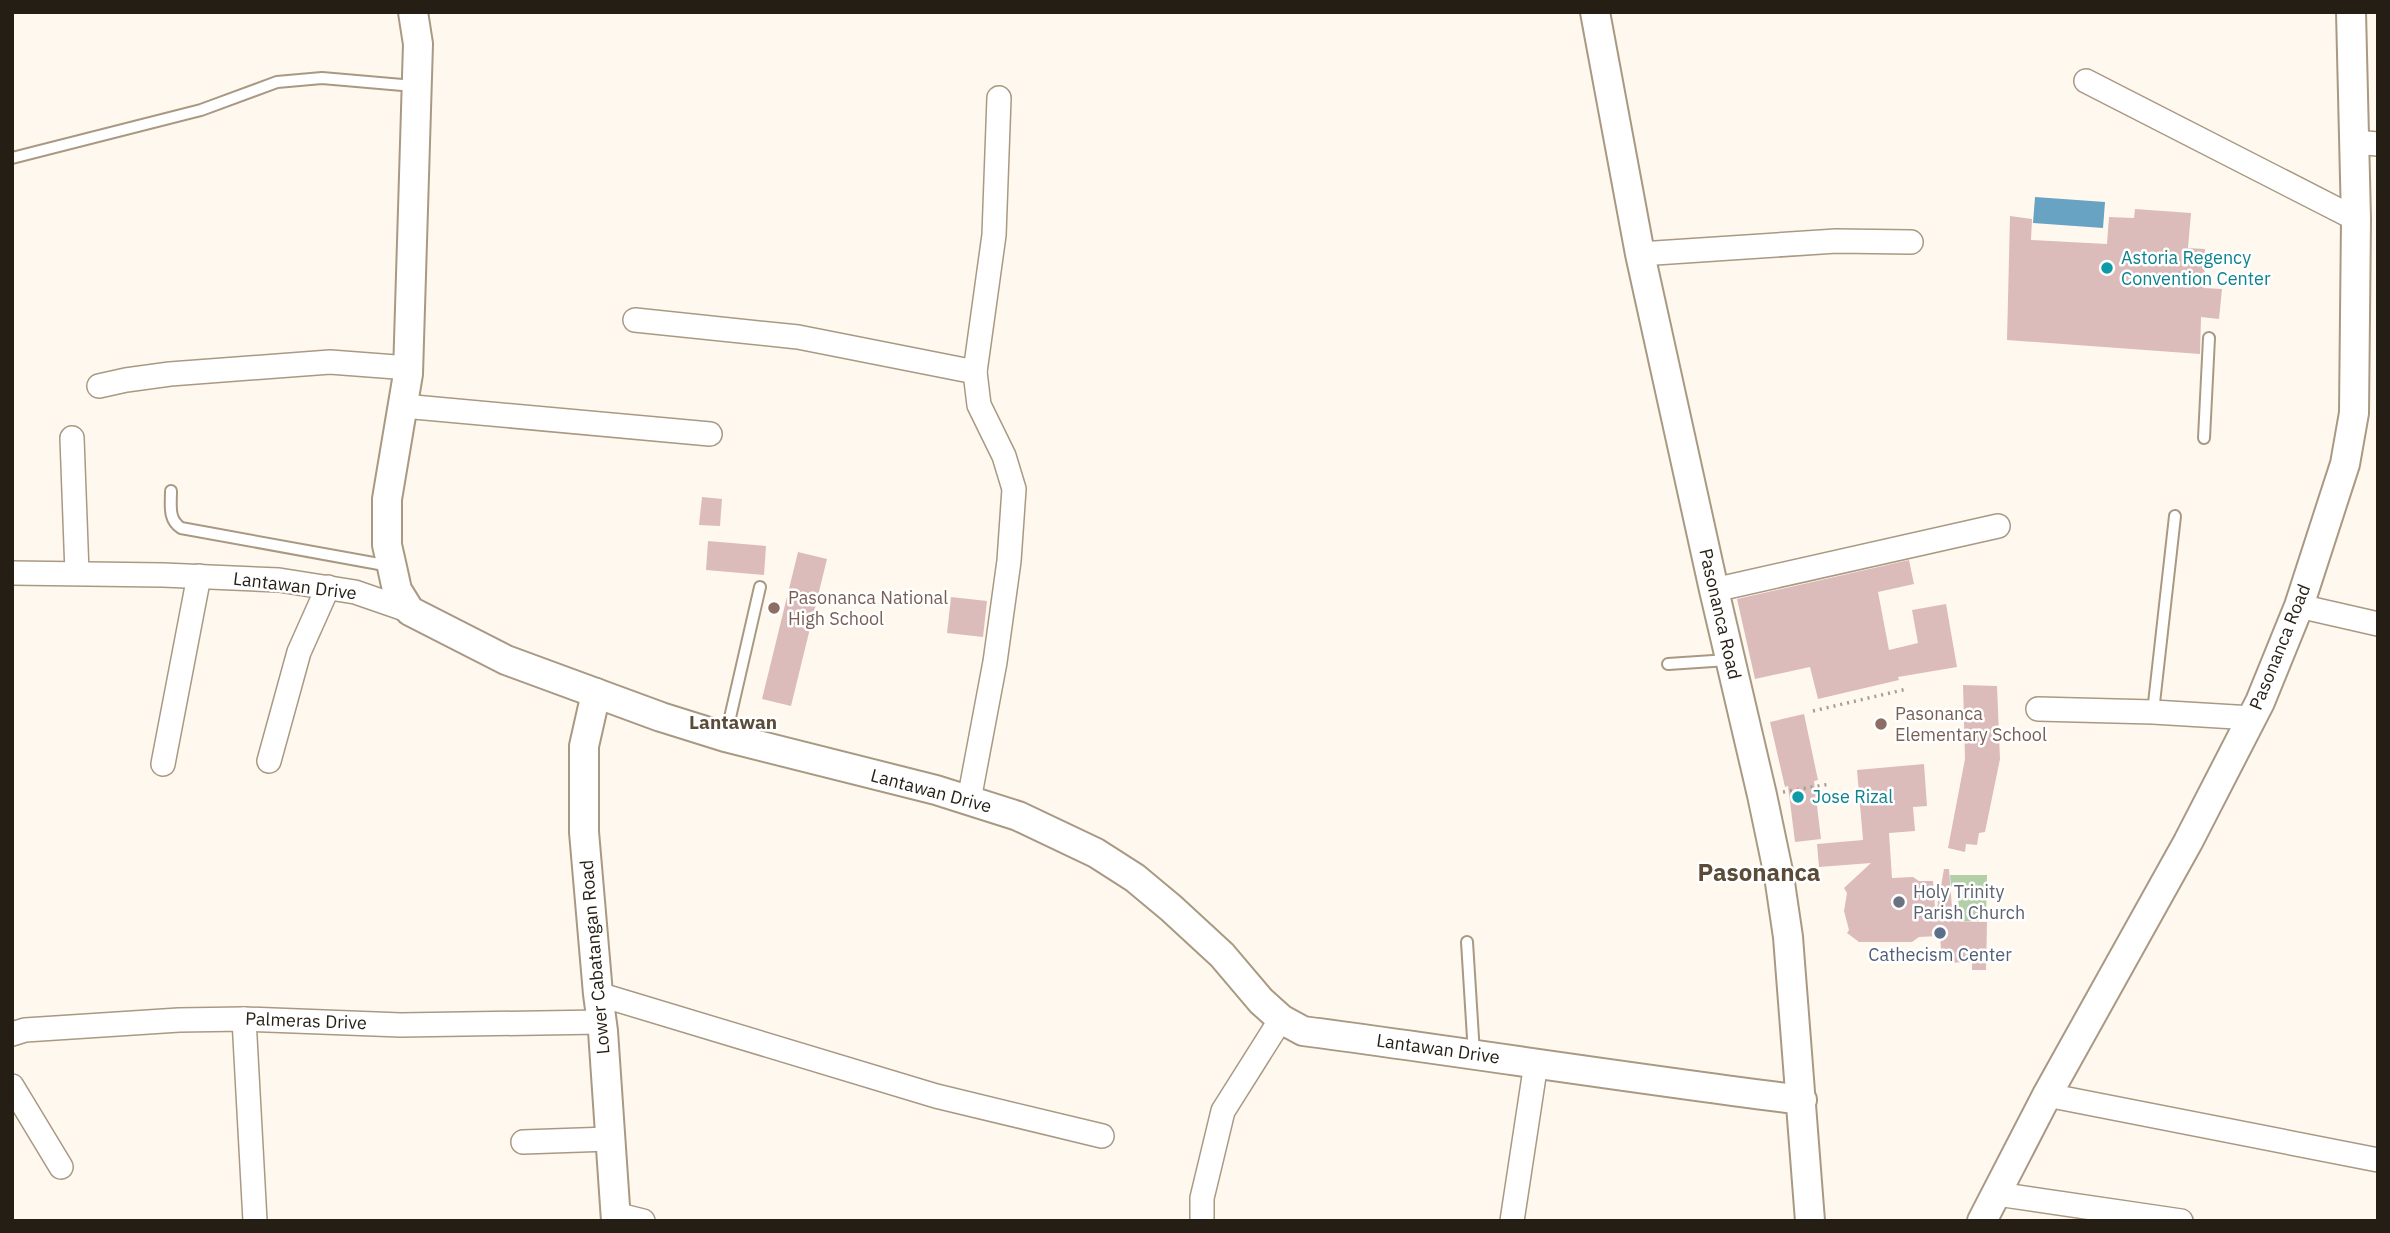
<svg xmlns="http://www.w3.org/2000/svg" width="2390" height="1233" viewBox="0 0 2390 1233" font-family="'IBM Plex Sans',sans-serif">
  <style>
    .green { fill: #b3cfa7 }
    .water { fill: #68a3c3 }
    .building { fill: #dcbcbb }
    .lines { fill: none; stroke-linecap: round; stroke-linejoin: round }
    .service-casing { stroke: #a99983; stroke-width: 14 }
    .minor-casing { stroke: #a99983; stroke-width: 26 }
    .tertiary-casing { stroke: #a99983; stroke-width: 32 }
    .path { stroke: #a39d94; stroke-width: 3.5; stroke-dasharray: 2 5; stroke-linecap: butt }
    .service { stroke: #fff; stroke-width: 10 }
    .minor { stroke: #fff; stroke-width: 23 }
    .tertiary { stroke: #fff; stroke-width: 28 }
    .culture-dot { fill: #0f9aa8; stroke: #fff; stroke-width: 2.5 }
    .education-dot { fill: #8d6e63; stroke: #fff; stroke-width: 2.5 }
    .worship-dot { fill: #6b7280; stroke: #fff; stroke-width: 2.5 }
    .service-dot { fill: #5c6f8a; stroke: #fff; stroke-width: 2.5 }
    .labels { text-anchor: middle; stroke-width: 5; stroke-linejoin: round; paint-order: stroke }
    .culture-label { font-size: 18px; fill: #0d838f; stroke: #fff; text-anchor: start }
    .street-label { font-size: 18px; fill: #241e15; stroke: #fff }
    .education-label { font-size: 18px; fill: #785e54; stroke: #fff; text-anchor: start }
    .worship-label { font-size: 18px; fill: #5b616d; stroke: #fff; text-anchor: start }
    .service-label { font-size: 18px; fill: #4e5e75; stroke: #fff }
    .neighbourhood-label { font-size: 19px; font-weight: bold; fill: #5a4c38; stroke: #fff }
    .district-label { font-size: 24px; font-weight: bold; fill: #5a4c38; stroke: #fff }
  </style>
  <rect width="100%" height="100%" fill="#fff8ef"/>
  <polygon class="green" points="1950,875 1987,875 1986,921 1959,921 1958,887 1951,887"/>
  <polygon class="water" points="2035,197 2105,202 2103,228 2033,223"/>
  <g class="building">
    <polygon points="2135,209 2191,213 2188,248 2205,249 2204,288 2222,289 2219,319 2201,317 2200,354 2007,340 2010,216 2032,219 2031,240 2107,244 2109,217 2134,218"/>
    <polygon points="702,497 722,499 720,526 699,525"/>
    <polygon points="708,541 766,546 764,575 706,570"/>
    <polygon points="798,552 827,559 791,706 762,699"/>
    <polygon points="1909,560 1914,584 1878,592 1889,650 1918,643 1912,610 1946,604 1957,667 1898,677 1899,680 1818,699 1810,667 1755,679 1737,599"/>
    <polygon points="951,597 987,601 983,637 947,633"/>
    <polygon points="1963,685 1997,686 2000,759 1985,832 1979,833 1977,845 1966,844 1965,852 1948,848 1965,759"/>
    <polygon points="1804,714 1818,780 1814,781 1821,839 1795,842 1788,786 1785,787 1770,722"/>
    <polygon points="1924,764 1927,806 1913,807 1915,831 1889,833 1892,878 1913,877 1919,881 1933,881 1935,908 1937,908 1944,869 1949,869 1953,921 1987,922 1986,970 1972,970 1972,962 1942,963 1940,936 1919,937 1912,942 1859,942 1847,933 1849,930 1844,911 1847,893 1844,888 1871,863 1819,867 1817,844 1863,840 1857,770"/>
  </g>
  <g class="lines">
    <g class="service-casing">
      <g id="service">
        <polyline points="12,158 201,110 277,82 322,78 414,86"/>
        <polyline points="2204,438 2209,338"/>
        <path d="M171,491C171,506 168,519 181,528L390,566"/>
        <polyline points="1668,664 1728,660"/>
        <polyline points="2153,712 2175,516"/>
        <polyline points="726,735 760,587"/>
        <polyline points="1467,942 1474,1054"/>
      </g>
    </g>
    <g class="minor-casing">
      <g id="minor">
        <polyline points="2086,81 2356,219"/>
        <polyline points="2354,142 2378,144"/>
        <polyline points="1640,254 1836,241 1911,242"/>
        <polyline points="635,320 798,337 975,372"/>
        <polyline points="99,386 126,380 170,374 330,362 409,368"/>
        <polyline points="403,406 710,434"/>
        <polyline points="72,438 77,573"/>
        <polyline points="12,573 163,575 279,580 355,592 410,611"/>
        <polyline points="1714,590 1998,526"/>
        <polyline points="2299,606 2378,624"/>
        <polyline points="2038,709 2153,712 2252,718"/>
        <polyline points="269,761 299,652 328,587"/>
        <polyline points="163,764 199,576"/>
        <polyline points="969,800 995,662 1009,561 1014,489 1004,456 979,405 975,372 994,235 999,98"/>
        <polyline points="598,994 936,1096 1102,1136"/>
        <polyline points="244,1019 255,1221"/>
        <polyline points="12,1034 25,1030 179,1020 244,1019 401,1025 601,1022"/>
        <polyline points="12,1086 61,1167"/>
        <polyline points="2047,1095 2378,1160"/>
        <polyline points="523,1142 609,1139"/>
        <polyline points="1997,1194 2181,1221"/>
        <polyline points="615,1214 643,1221"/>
        <polyline points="1202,1221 1202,1198 1223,1111 1281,1019"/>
        <polyline points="1512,1221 1536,1063"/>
      </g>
    </g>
    <g class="tertiary-casing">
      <g id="tertiary">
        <path d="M413,12L418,44L408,374L387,499V545L392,567L397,590L410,611L506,660L661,717L725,737L936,790L1018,816L1096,853L1135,878L1171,908L1222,955L1261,1001L1281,1019L1303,1031C1469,1053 1635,1079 1802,1100"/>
        <polyline points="1595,12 1640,254 1714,590 1762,795 1779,876 1788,937 1810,1221"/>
        <polyline points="596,693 584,746 584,832 598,994 603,1031 616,1221"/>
        <polyline points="1982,1221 2047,1095 2188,842 2260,702 2299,606 2345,464 2354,413 2356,219 2351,12"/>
      </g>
    </g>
    <g class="path">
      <polyline points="1813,711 1907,689"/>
      <polyline points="1783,792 1830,784"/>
    </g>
    <use href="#service" class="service"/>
    <use href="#minor" class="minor"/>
    <use href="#tertiary" class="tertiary"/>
  </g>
  <g class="culture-dot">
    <circle cx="2107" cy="268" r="7"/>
    <circle cx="1798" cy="797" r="7"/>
  </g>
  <g class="education-dot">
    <circle cx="774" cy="608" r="7"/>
    <circle cx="1881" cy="724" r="7"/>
  </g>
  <circle class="worship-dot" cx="1899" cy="902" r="7"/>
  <circle class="service-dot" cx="1940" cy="933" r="7"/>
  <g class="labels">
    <g class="culture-label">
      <text x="2121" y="264">Astoria Regency<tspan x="2121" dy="21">Convention Center</tspan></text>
      <text x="1812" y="803">Jose Rizal</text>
    </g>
    <g class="street-label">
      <text transform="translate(295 586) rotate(7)" y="6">Lantawan Drive</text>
      <text transform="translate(1720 614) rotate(77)" y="6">Pasonanca Road</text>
      <text transform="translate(2280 647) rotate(-68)" y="6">Pasonanca Road</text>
      <text transform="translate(931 791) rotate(15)" y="6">Lantawan Drive</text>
      <text transform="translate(595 957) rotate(-95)" y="6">Lower Cabatangan Road</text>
      <text transform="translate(306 1021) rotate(2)" y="6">Palmeras Drive</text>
      <text transform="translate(1438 1049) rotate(8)" y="6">Lantawan Drive</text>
    </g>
    <g class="education-label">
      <text x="788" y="604">Pasonanca National<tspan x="788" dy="21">High School</tspan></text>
      <text x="1895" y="720">Pasonanca<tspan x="1895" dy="21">Elementary School</tspan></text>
    </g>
    <g class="worship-label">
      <text x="1913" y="898">Holy Trinity<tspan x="1913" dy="21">Parish Church</tspan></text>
    </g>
    <g class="service-label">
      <text x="1940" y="961">Cathecism Center</text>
    </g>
    <g class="neighbourhood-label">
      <text x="733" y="729">Lantawan</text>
    </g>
    <g class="district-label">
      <text x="1759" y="881">Pasonanca</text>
    </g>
  </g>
  <rect width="2390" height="1233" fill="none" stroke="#241e15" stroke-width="28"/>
</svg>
